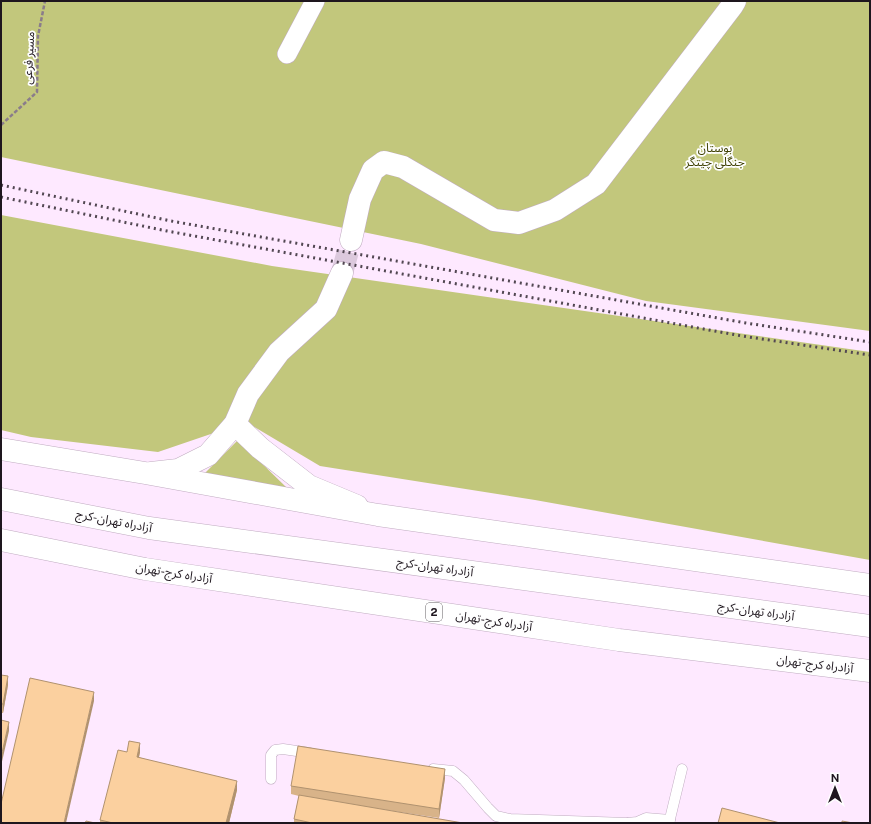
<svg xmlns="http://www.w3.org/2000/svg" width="871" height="824" viewBox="0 0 871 824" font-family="'Public Sans','Noto Sans Arabic',sans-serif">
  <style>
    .green { fill: #c2c77c }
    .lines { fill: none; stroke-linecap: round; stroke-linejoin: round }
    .tertiary-tunnel { stroke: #dcc9dd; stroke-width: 22; stroke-dasharray: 22 11; stroke-linecap: butt }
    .service-casing { stroke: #c0acc1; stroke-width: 11 }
    .minor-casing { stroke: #c0acc1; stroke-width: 20 }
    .tertiary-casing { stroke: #c0acc1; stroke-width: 23 }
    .motorway-casing { stroke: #c0acc1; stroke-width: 23 }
    .path { stroke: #8a7c8b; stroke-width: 2.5; stroke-dasharray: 4 2; stroke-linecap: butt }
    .service { stroke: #fff; stroke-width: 10 }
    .minor { stroke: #fff; stroke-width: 19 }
    .tertiary { stroke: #fff; stroke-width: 22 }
    .motorway { stroke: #fff; stroke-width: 22 }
    .rail { stroke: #524752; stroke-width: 3; stroke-dasharray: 2 4; stroke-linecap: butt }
    .wall { fill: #d8b389 }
    .shaded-wall { fill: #b0926f }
    .building { fill: #fbd09f; stroke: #b0926f }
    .labels { text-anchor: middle; stroke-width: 3.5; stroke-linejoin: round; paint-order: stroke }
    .shield { fill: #fefefe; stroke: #615c61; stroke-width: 1 }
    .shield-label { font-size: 11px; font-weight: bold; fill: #1e161e }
    .street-label { font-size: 12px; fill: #1e161e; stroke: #fefefe }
    .park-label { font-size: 12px; fill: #3f4103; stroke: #fefefe }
  </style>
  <rect width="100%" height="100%" fill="#fee9ff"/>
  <g class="green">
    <polygon points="1,1 870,1 870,331 646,301 421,244 1,157"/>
    <polygon points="1,215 272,266 870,352 870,560 535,500 320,466 246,422 158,452 31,437 1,430"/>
    <polygon points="238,440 287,488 205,473"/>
  </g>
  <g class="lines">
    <polyline class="tertiary-tunnel" points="342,273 351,240"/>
    <g class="service-casing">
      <g id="service">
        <polyline points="433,769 453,771 464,780 488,808 496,816 510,819 627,823"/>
        <polyline points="271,779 271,755 275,750 283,749 310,753"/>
        <polyline points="628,823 637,822 646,818 670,820"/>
        <polyline points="669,823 682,769"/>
      </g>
    </g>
    <g class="minor-casing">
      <polyline id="minor" points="287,54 315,1"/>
    </g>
    <g class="tertiary-casing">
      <g id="tertiary">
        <polyline points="351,240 360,199 373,170 384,162 403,167 494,220 519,223 555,210 596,184 732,6 735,1"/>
        <polyline points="235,424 260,448 309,486 357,506"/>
        <polyline points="151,473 178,470 208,455 235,424 248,394 279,352 326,309 342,273"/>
      </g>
    </g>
    <g class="motorway-casing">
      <g id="motorway">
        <polyline points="1,449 145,473 378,515 870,585"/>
        <polyline points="1,499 149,528 870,626"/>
        <polyline points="1,540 145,569 619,640 870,671"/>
      </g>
    </g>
    <polyline class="path" points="1,125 37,92 38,36 45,1"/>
    <use href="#service" class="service"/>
    <use href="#minor" class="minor"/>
    <use href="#tertiary" class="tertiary"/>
    <use href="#motorway" class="motorway"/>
    <g class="rail">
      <polyline points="1,185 171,221 746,323 870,342"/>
      <polyline points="1,197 167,231 742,336 870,355"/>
    </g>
  </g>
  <g class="wall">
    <polygon points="1,675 8,685 3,713 1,713"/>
    <polygon points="127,752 140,752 139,757 237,790 229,823 100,823 100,820"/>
    <polygon points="445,778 439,818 367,807 463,823 294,823 294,819 299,796 291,794 291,786"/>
  </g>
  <g class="shaded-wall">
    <polygon points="8,676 8,685 3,713 3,704"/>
    <polygon points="94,692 94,701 66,823 64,823"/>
    <polygon points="9,722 9,731 1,766 1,757"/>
    <polygon points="140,743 140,752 137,766 137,757"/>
    <polygon points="445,769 445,778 439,818 439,809"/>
    <polygon points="237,781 237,790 229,823 226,823"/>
  </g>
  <g class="building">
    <polygon points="1,675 8,676 3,704 1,704"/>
    <polygon points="30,678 94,692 64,823 1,823 1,804"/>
    <polygon points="1,720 9,722 1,757"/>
    <polygon points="129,741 140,743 137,757 237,781 226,823 113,823 100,820 118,750 127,752"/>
    <polygon points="298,746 445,769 439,809 291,786"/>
    <polygon points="299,795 463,823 312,823 294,819"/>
    <polygon points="722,808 780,823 718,823"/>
    <polygon points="86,821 95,823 85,823"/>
    <polygon points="842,821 853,823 842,823"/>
  </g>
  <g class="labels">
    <rect class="shield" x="426" y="603" width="16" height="18" rx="3"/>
    <g class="shield-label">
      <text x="434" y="616">2</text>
    </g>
    <g class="street-label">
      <text transform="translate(29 58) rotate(-87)" y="4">مسیر فرعی</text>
      <text transform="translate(114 521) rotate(11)" y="4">آزادراه تهران-کرج</text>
      <text transform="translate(435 567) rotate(8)" y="4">آزادراه تهران-کرج</text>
      <text transform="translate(174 573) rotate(9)" y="4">آزادراه کرج-تهران</text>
      <text transform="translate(756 611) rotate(8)" y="4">آزادراه تهران-کرج</text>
      <text transform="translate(494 621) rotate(9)" y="4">آزادراه کرج-تهران</text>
      <text transform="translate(815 664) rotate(7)" y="4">آزادراه کرج-تهران</text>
    </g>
    <g class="park-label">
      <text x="715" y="152">بوستان<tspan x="715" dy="14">جنگلی چیتگر</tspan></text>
    </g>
  </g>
  <rect width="871" height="824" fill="none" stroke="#1e161e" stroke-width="4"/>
  <g transform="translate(835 788)" stroke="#fefefe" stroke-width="3" paint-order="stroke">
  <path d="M0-3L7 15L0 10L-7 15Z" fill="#1e161e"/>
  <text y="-6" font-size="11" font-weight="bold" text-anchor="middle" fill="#1e161e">N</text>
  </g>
</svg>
